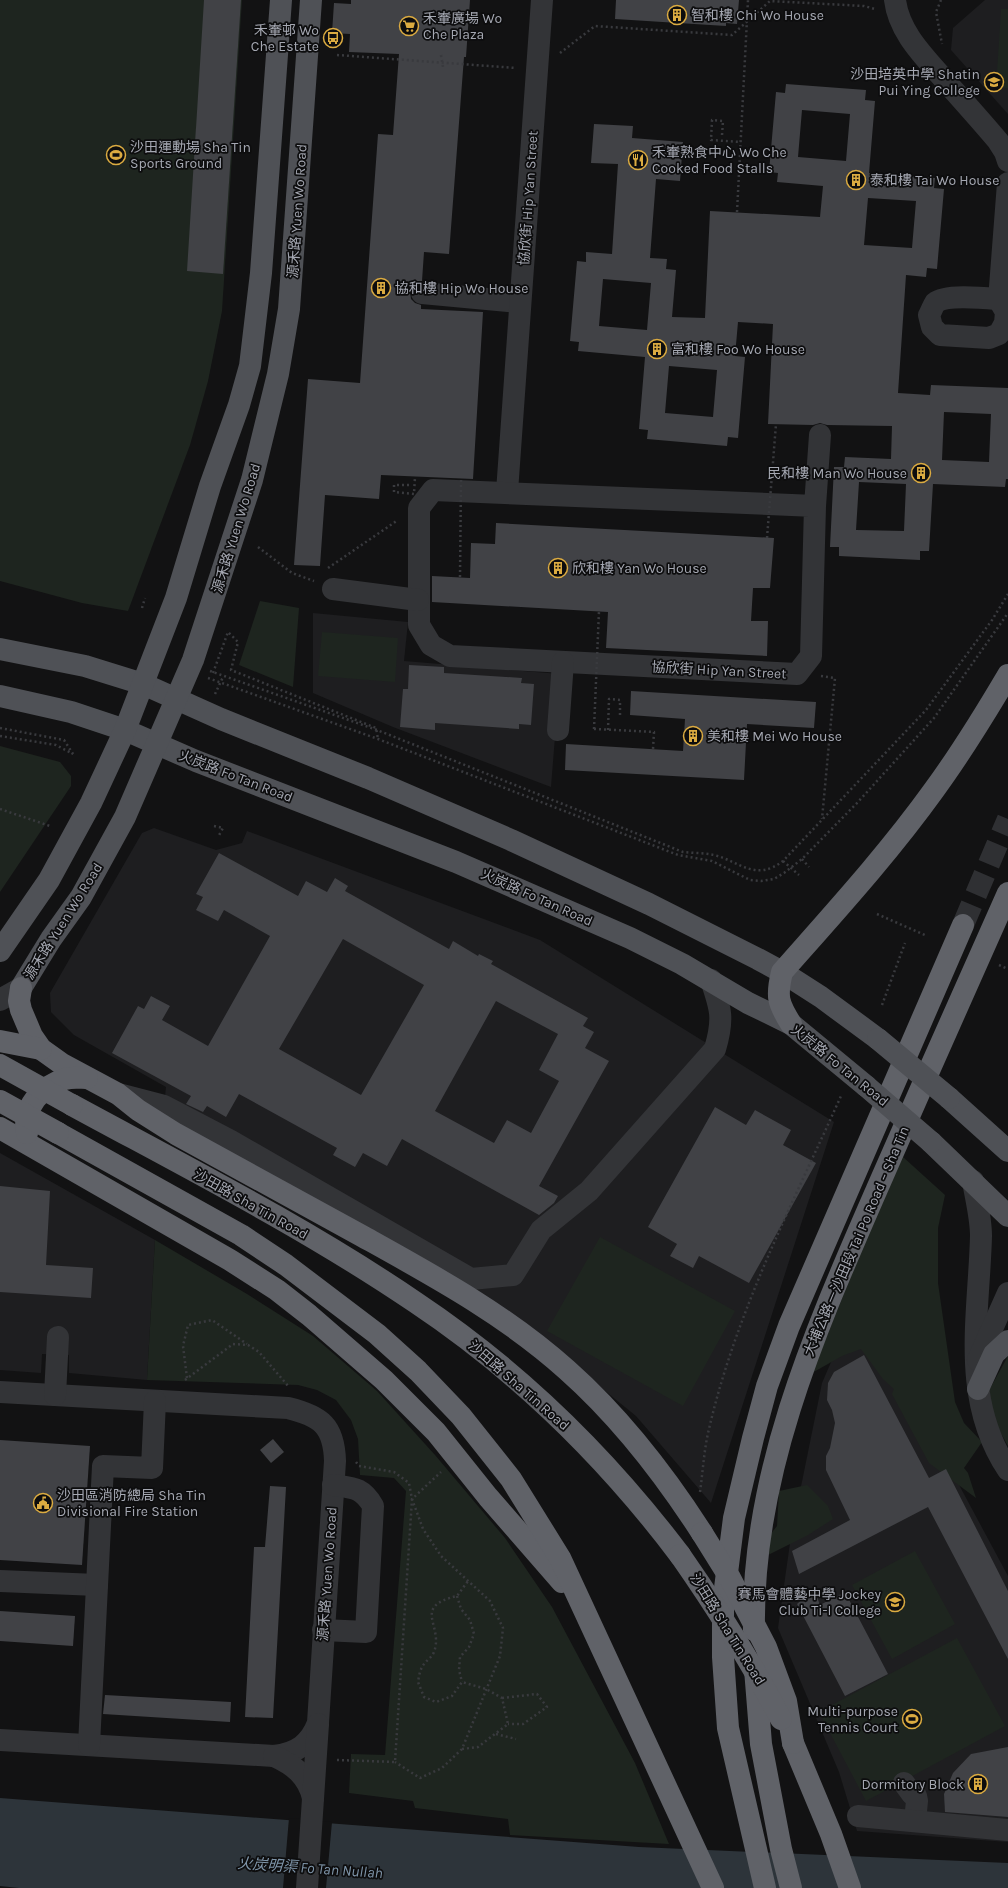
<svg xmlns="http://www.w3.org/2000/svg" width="1008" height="1888" viewBox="0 0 1008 1888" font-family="Karla,'Noto Sans TC',sans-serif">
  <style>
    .built { fill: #1e1e20 }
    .green { fill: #1e251f }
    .water { fill: #2d343a }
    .pier { fill: #121213 }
    .building { fill: #414246; fill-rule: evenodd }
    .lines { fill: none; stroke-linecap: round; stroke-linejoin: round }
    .highway-tunnel { stroke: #2f3033; stroke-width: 22; stroke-dasharray: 22 11; stroke-linecap: butt }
    .path { stroke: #393a3e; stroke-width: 2.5; stroke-dasharray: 2 3; stroke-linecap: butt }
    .minor { stroke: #333437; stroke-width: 22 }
    .major { stroke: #4f5156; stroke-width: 22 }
    .highway { stroke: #606268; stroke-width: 22 }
    .path-bridge { stroke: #393a3e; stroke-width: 2.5; stroke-dasharray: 2 3; stroke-linecap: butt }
    .major-bridge { stroke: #4f5156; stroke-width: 22 }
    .highway-bridge { stroke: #606268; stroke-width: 22 }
    .labels { text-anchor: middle; stroke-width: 3.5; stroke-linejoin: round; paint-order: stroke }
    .poi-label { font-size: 14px; fill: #a5a8b2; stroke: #0d0d0e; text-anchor: start }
    .street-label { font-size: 14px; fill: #a5a8b2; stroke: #0d0d0e }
    .water-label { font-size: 15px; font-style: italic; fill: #7f95a9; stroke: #0d0d0e }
  </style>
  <rect width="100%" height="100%" fill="#121213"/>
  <g class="built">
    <polygon points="985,0 1008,0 1008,114 951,50 953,28"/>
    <polygon points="313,613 408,622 404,661 560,674 551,787 393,727 313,693"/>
    <polygon points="154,828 216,850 242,843 247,831 540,940 834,1122 711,1503 636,1416 520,1322 164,1106 166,1087 74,1035 51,1012 50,993 142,833"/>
    <polygon points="0,1153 155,1240 147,1380 69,1373 69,1355 42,1354 41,1373 0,1370"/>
    <polygon points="847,1325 907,1401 951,1470 1008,1576 1008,1842 857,1831 839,1772 778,1628 791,1536 822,1383"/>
  </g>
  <g class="green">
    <polygon points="0,0 242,0 222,311 208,381 190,445 128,611 82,603 0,581"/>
    <polygon points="1001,9 1008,9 1008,88 996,88"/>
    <polygon points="260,601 299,608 293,687 239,665"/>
    <polygon points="322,632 398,638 395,682 318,676"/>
    <polygon points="0,746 60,762 71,776 71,786 0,892"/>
    <polygon points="903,1157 945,1195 938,1228 938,1283 955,1402 964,1423 982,1442 964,1468 968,1473 976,1498 929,1463 892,1394 894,1389 883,1379 861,1349 842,1356 812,1373 873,1222"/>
    <polygon points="600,1237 735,1311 683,1406 547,1331"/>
    <polygon points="155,1240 247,1294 313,1336 377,1391 435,1455 505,1538 552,1607 635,1763 669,1844 510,1835 508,1819 415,1808 413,1801 349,1793 351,1754 385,1755 406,1491 394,1478 360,1475 358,1439 351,1420 336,1400 317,1390 298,1385 147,1380"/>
    <polygon points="1008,1356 1008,1446 998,1428 987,1394"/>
    <polygon points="807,1485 828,1506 833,1519 808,1535 768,1555 765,1541 777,1526 779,1491"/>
    <polygon points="915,1551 955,1624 892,1659 852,1585"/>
    <polygon points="957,1638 1005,1726 866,1801 819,1712"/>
  </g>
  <polygon class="water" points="0,1798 639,1847 1008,1863 1008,1888 19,1888 0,1886"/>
  <polygon class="pier" points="289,1818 332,1822 326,1888 283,1888"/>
  <g class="building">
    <polygon points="204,0 241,0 223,274 187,271"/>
    <polygon points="351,0 470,0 466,57 464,57 449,254 424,252 422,281 417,282 412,286 410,292 411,299 415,303 421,305 421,309 483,312 473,479 381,475 379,499 325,495 320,566 294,565 308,379 360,383 378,134 393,135 399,54 349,52 350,34 332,33 334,3 351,4"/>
    <polygon points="616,0 739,0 737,24 726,23 726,26 615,19"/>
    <path d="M786,84L866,90L865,100L875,101L869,173L935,178L934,188L944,189L937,269L927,268L926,277L906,275L898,393L930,395L931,385L1008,388V479H1006L1005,487L933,484L929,551H920V560L839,556V547H830L834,467H844L845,457L891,459L892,426L827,425L820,423L813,425L768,424L773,324L738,322L735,356L745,357L738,438L728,437L727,446L647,439L648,430L639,429L645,357L578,351L579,342L570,341L577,261L586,262V252L612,254L618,164L591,163L594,124L633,126L632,138L683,142L680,181L656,179L650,258L667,259L666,269L676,270L672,317L705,318L710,211L820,217L823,186L777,182L778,173L769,172L776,92L785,93ZM802,110L850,114L846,161L798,157ZM868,198L916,201L912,248L864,245ZM603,279L651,283L647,330L599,326ZM669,366L717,370L713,417L665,413ZM944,412L991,414L989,462L942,460ZM859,482L906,484L904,531L856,530Z"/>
    <polygon points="496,523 774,538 770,588 753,588 751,621 768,621 767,656 606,648 608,612 432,602 432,576 470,578 471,543 495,544"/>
    <polygon points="409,665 444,667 444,673 522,678 521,683 534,684 531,725 519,724 519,729 435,723 435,730 400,727 403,689 408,689"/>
    <polygon points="631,691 816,702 814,728 747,724 744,780 565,770 566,744 683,751 685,719 630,715"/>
    <path d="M219,853L298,896L306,881L327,892L335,878L348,886L345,891L449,949L453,941L478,956L479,954L493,961L491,964L588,1018L583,1026L594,1032L585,1048L609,1061L539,1186L558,1196L554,1203L539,1215L402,1139L387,1166L363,1153L355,1167L333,1155L337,1148L239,1094L226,1117L207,1106L203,1112L186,1104L191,1096L112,1053L138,1006L144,1009L151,996L170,1006L162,1020L208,1046L270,936L224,910L218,921L196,910L203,897L196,894ZM343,939L424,985L361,1095L279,1049ZM496,1001L558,1034L539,1070L559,1081L531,1133L507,1120L494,1143L435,1111Z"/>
    <polygon points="715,1107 746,1125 755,1110 791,1130 783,1145 816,1163 749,1283 699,1256 693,1268 670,1256 677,1244 648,1227"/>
    <polygon points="0,1186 50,1191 46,1265 93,1268 91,1298 0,1292"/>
    <polygon points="864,1355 929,1478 946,1469 1008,1591 1008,1659 928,1507 799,1574 792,1551 850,1520 826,1470 826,1456 830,1448 835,1423 832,1410 827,1400 828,1383 834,1372"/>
    <polygon points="273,1439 284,1452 271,1463 260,1450"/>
    <polygon points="0,1440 90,1446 82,1565 0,1560"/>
    <polygon points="270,1486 286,1487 273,1718 245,1717 254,1547 265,1547"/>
    <polygon points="814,1589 820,1605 845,1592 888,1674 845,1696 797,1604"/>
    <polygon points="0,1611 75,1616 73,1646 0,1641"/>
    <polygon points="105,1695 231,1702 230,1722 103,1714"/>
    <polygon points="1008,1747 1008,1817 945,1812 944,1794 953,1773 971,1754"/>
  </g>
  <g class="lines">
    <polyline class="highway-tunnel" points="963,925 1008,819"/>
    <g class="path">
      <polyline points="941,0 936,12 942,44"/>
      <polyline points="560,53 595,26 732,35 770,1 864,6 875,9"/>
      <polyline points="337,55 516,68"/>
      <polyline points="722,135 723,121 712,120 711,140 741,142"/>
      <polyline points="258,547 292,573 314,581"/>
      <polyline points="328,568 398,520"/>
      <polyline points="142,608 145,598"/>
      <path d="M210,671L377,730L683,852C693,853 704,853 714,855C741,862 755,882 783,861L926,710L992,620L1008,594"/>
      <polyline points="213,673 228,632 238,642 231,670 376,728 378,739"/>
      <polyline points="821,676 835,678 822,819"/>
      <polyline points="208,678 378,739 678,855 712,861 750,880 761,881 774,879 784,873 802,859 858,802 934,718 1008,613"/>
      <polyline points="215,694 223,677"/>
      <polyline points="0,728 64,740 73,754"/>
      <polyline points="594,729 654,732 653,749"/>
      <polyline points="608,730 609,699 620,700 620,715"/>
      <polyline points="0,736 56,745 73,754"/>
      <polyline points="0,809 50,826"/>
      <polyline points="214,826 223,828 218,837"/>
      <polyline points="802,859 809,867"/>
      <polyline points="783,861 799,875"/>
      <polyline points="877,914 925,935"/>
      <polyline points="999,965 1008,969"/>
      <polyline points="882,1005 905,943"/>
      <polyline points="187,1378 183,1346 188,1325 212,1320 247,1344"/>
      <polyline points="185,1380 233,1344 248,1345 259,1352 289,1387"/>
      <polyline points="356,1462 359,1466 394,1472 409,1483 412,1499 423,1529 441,1556 490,1601 503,1628 500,1656 462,1749 442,1768 420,1778 395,1762"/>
      <path d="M700,1492C703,1471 704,1449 709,1429C736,1312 792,1205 841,1096"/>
      <polyline points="457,1596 461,1609 470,1620 474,1634 469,1647 460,1657 459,1670 462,1682"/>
      <polyline points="502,1698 537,1694 547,1707 523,1724 508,1724"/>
      <polyline points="496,1734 516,1739"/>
      <path d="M462,1749L478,1747L508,1724L502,1698L486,1689L462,1682L452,1696L436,1702L424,1697L418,1682C419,1676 420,1669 424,1664C427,1660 432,1657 434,1652C444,1625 411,1607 457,1596L468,1581"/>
      <polyline points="337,1760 395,1762 412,1499 441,1472"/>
    </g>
    <g class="minor">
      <path d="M895,0C899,34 927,59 948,84C965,103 982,122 998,141L1005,152L1008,161"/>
      <path d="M1008,183L999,300L1006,312L1005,323L999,334L989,338L940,335L932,327L929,315C931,312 933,306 935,303C947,293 992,299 1008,300"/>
      <polyline points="422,293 520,302"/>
      <polyline points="507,492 542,0"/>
      <polyline points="815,506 433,490 419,508 419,625 431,645 450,656 797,674 811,656 815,506 820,435"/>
      <polyline points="333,589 418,600"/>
      <polyline points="558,730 563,662"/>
      <polyline points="0,1000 21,988"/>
      <path d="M118,1094L164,1106L231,1141L471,1279L513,1275L541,1230L589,1191L715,1049C724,1019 721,1009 711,980"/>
      <path d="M973,1181C976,1199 981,1218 981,1236C979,1316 960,1398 1008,1470"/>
      <polyline points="978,1360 1008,1293"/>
      <path d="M0,1392L288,1408C321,1416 334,1426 335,1461L318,1723C310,1744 297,1753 274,1756L0,1740"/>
      <polyline points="55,1395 58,1337"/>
      <polyline points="0,1581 97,1585"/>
      <path d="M323,1630L366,1632L373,1506C362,1487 353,1488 333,1485"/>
      <polyline points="89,1745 103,1466 152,1468 155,1401"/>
      <path d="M274,1756C294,1765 308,1776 313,1798"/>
      <polyline points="904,1783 912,1794 916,1796 917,1801 915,1821"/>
      <polyline points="858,1816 1008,1830"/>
      <polyline points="307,1888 318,1724"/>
    </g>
    <g class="major">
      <polyline points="0,649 85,666 143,684 221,719 368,778 511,840 649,904 758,959 782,972 821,997 878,1039"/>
      <polyline points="0,696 71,712 125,730 196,761 456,862 630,938 682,964 748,1003 791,1024 866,1086"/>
      <polyline points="0,951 49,880 91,803 125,730 176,598 210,486 239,405 250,366 261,273 281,0"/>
      <polyline points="21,988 51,939 81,897 125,817 193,660 252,480 278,374 289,309 311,0"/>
      <polyline points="949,1098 1008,1151"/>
      <polyline points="931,1142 1008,1216"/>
      <polyline points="978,1389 994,1354 1008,1341"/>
    </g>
    <g class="highway">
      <path d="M21,988L19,1001L21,1010L32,1036L41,1049L62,1064L118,1094L138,1110L176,1134C238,1168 300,1202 362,1236C434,1276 506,1315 567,1370C620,1417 664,1474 702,1533"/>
      <path d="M791,1024C778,1003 776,997 782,972C834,913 888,854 934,790C961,753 985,714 1008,675"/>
      <polyline points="0,1041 41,1049"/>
      <path d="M72,1105C188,1168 306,1228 415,1302C517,1370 606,1457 680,1555"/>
      <polyline points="0,1128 230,1260 277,1290 309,1315 384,1380 436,1432 488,1497 562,1582"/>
      <path d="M27,1133C22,1108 41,1086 65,1079C71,1077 80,1078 87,1078"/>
      <polyline points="58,1133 241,1235 286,1265 377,1334 418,1371 461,1416 511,1479 560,1558 713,1888"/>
      <path d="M754,1630C751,1474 816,1329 877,1189C920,1090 964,992 1008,893"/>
      <polyline points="755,1669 761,1744 781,1849 791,1888"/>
      <polyline points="793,1743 831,1834 850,1888"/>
      <polyline points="765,1888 728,1728 723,1657 723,1604 734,1518 753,1438 767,1386 789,1326 963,925"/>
    </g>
    <g class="path-bridge">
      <polyline points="441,55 443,67"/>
      <polyline points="737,212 748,0"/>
      <polyline points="409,485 394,485 394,492 414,494 415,477"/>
      <polyline points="767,538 776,424"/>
      <polyline points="460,577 461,480"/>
      <polyline points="594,729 599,611"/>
    </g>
    <g class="major-bridge">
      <polyline points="878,1039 949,1098"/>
      <polyline points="866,1086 931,1142"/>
    </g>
    <g class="highway-bridge">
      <polyline points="0,1065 72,1105"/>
      <polyline points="0,1101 58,1133"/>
      <polyline points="702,1533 730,1578 766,1647 786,1701 793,1743"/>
      <path d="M680,1555C717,1608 751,1662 781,1719"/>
    </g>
  </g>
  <defs>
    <g id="building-ring" transform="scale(1)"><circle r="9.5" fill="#0d0d0e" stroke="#dbab41" stroke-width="1.5"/><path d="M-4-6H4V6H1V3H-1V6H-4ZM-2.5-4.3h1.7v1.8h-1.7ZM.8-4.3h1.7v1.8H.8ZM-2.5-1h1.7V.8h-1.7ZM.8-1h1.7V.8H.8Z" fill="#dbab41"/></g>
    <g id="supermarket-ring" transform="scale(1)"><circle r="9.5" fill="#0d0d0e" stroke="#dbab41" stroke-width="1.5"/><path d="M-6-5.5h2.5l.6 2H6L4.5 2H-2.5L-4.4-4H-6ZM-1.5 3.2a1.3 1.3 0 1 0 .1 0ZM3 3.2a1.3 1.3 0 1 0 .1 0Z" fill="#dbab41"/></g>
    <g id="bus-ring" transform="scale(1)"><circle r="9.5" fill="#0d0d0e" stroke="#dbab41" stroke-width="1.5"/><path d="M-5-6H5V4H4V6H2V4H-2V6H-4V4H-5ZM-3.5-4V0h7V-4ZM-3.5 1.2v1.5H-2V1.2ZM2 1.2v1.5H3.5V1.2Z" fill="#dbab41"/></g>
    <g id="school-ring" transform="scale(1)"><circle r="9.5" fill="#0d0d0e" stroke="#dbab41" stroke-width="1.5"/><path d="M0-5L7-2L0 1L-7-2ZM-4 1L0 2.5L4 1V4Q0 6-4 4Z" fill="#dbab41"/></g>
    <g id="stadium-ring" transform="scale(1)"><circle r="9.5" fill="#0d0d0e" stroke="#dbab41" stroke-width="1.5"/><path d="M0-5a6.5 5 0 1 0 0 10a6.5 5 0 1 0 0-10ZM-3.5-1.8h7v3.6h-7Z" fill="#dbab41"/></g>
    <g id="restaurant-ring" transform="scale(1)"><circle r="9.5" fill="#0d0d0e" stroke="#dbab41" stroke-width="1.5"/><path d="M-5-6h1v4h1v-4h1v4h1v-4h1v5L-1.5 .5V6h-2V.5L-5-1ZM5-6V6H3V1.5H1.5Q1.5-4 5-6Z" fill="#dbab41"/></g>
    <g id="civic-ring" transform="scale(1)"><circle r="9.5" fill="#0d0d0e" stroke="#dbab41" stroke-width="1.5"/><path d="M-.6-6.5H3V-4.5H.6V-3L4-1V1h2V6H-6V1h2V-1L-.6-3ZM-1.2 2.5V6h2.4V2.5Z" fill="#dbab41"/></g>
  </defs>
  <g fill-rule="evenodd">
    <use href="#building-ring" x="677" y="15"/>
    <use href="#supermarket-ring" x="409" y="26"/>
    <use href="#bus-ring" x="333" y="38"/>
    <use href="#school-ring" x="994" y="82"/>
    <use href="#stadium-ring" x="116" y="155"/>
    <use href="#restaurant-ring" x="638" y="160"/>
    <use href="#building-ring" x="856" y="180"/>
    <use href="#building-ring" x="381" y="288"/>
    <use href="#building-ring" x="657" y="349"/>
    <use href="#building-ring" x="921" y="473"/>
    <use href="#building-ring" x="558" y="568"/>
    <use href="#building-ring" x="693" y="736"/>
    <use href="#civic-ring" x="43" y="1503"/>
    <use href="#school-ring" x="895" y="1602"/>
    <use href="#stadium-ring" x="912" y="1719"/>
    <use href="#building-ring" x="978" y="1784"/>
  </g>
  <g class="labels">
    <g class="poi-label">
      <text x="691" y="20">智和樓 Chi Wo House</text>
      <text x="423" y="23">禾輋廣場 Wo<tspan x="423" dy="16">Che Plaza</tspan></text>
      <text x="319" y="35" text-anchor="end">禾輋邨 Wo<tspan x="319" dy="16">Che Estate</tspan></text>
      <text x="980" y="79" text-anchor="end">沙田培英中學 Shatin<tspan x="980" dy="16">Pui Ying College</tspan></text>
      <text x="130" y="152">沙田運動場 Sha Tin<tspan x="130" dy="16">Sports Ground</tspan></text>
      <text x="652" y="157">禾輋熟食中心 Wo Che<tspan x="652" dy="16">Cooked Food Stalls</tspan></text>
      <text x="870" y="185">泰和樓 Tai Wo House</text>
      <text x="395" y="293">協和樓 Hip Wo House</text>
      <text x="671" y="354">富和樓 Foo Wo House</text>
      <text x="907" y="478" text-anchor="end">民和樓 Man Wo House</text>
      <text x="572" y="573">欣和樓 Yan Wo House</text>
      <text x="707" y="741">美和樓 Mei Wo House</text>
      <text x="57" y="1500">沙田區消防總局 Sha Tin<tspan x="57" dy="16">Divisional Fire Station</tspan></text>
      <text x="881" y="1599" text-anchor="end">賽馬會體藝中學 Jockey<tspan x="881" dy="16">Club Ti-I College</tspan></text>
      <text x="898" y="1716" text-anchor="end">Multi-purpose<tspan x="898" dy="16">Tennis Court</tspan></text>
      <text x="964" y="1789" text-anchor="end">Dormitory Block</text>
    </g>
    <g class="street-label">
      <text transform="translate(528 198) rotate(-86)" y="5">協欣街 Hip Yan Street</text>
      <text transform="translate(297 211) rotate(-86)" y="5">源禾路 Yuen Wo Road</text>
      <text transform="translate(236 528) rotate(-73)" y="5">源禾路 Yuen Wo Road</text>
      <text transform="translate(719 670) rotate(3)" y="5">協欣街 Hip Yan Street</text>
      <text transform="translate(236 776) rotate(21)" y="5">火炭路 Fo Tan Road</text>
      <text transform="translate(537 897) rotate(24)" y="5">火炭路 Fo Tan Road</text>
      <text transform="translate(63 921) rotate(-58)" y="5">源禾路 Yuen Wo Road</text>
      <text transform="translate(840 1065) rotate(39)" y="5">火炭路 Fo Tan Road</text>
      <text transform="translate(251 1204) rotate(29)" y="5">沙田路 Sha Tin Road</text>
      <text transform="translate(856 1241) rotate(-67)" y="5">大埔公路－沙田段 Tai Po Road – Sha Tin</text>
      <text transform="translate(519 1385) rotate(41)" y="5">沙田路 Sha Tin Road</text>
      <text transform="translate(327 1574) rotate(-86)" y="5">源禾路 Yuen Wo Road</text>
      <text transform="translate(728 1629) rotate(58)" y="5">沙田路 Sha Tin Road</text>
    </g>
    <g class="water-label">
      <text transform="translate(310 1868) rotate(4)" y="5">火炭明渠 Fo Tan Nullah</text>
    </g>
  </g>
</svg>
